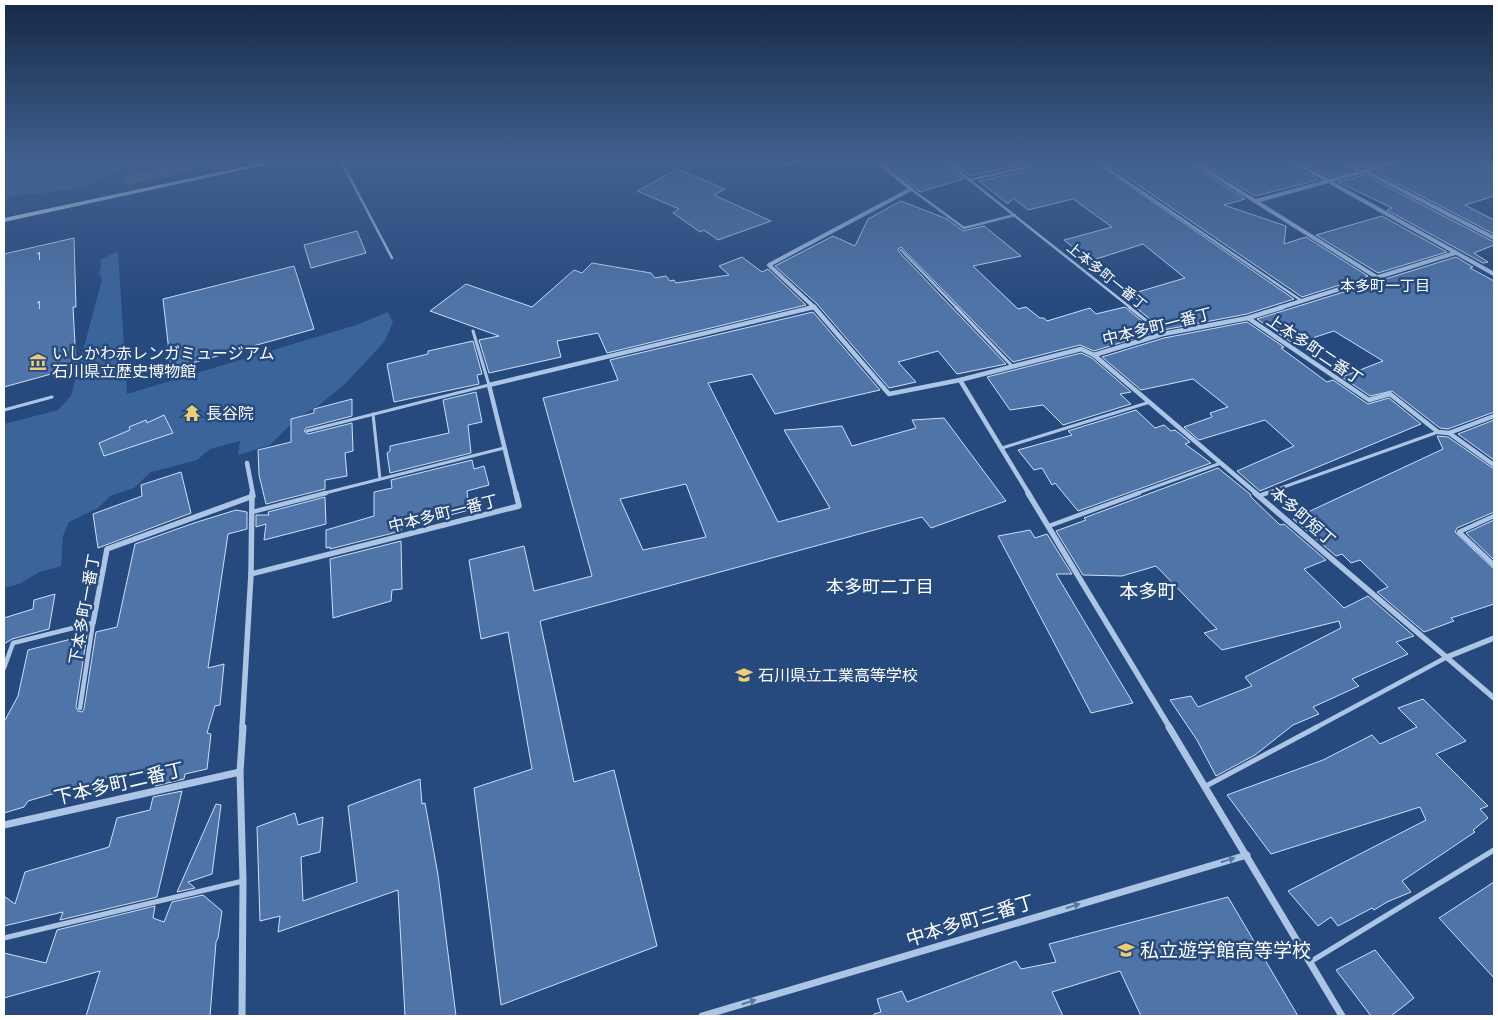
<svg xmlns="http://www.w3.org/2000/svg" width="1498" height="1020" viewBox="0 0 1498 1020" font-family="'Work Sans','Noto Sans JP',sans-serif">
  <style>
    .green { fill: #3b649b }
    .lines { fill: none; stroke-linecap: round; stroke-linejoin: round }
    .canal { fill: #536d92; fill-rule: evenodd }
    .building { fill: #4f74a7; stroke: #d0dff4; fill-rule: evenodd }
    .lane-far3 { stroke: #adc5e5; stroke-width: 2.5 }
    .lane-far2 { stroke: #adc5e5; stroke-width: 3 }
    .lane-far1 { stroke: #adc5e5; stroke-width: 4.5 }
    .lane { stroke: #adc5e5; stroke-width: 5 }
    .street-far3 { stroke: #adc5e5; stroke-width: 4 }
    .street-far2 { stroke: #adc5e5; stroke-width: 4.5 }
    .street-far1 { stroke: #adc5e5; stroke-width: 5.5 }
    .street { stroke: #adc5e5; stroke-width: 7 }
    .secondary { fill: #d6e3f5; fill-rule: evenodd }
    .oneway { fill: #5675a2 }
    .labels { text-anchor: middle; stroke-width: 5; stroke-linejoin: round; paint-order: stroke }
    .far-number-label { font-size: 11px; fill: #d3dce9 }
    .far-street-label { font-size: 14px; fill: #fff; stroke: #274a7e }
    .far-neighbourhood-label { font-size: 15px; fill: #fff; stroke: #274a7e }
    .street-label { font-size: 16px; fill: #fff; stroke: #274a7e }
    .poi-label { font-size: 16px; fill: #fff; stroke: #274a7e; text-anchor: start }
    .neighbourhood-label { font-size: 18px; fill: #fff; stroke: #274a7e }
    .quarter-label { font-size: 19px; fill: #fff; stroke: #274a7e }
    .near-street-label { font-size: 19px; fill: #fff; stroke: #274a7e }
    .near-poi-label { font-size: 19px; fill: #fff; stroke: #274a7e; text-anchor: start }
  </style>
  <rect width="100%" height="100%" fill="#274a7e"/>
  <g class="green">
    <polygon points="36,159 136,159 130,168 84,186 70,190 19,195 4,199 4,165"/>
    <polygon points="118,251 127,394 356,325 388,312 393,322 385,341 347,382 318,406 295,420 270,445 238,455 240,441 210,449 197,460 151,472 134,488 110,496 98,508 69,522 63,536 61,566 40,572 19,584 4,588 4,424 58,410 71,396 102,279 99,274 101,267 100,260"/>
  </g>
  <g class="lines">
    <g class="canal">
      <path d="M208,159H237L235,162C224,165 212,170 201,167L199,164L201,161Z"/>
      <polygon points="188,163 194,165 196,168 194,171 128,185 122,183 120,180 122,177 128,175"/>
    </g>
  </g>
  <g class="building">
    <polygon points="882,159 940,159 963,179 920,192"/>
    <polygon points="948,159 1015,159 1021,165 970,176"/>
    <polygon points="1023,159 1091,159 1294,299 1247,314 1163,330 1133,305 1142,303 1131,294 1185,278 1143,244 1090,261 1064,240 1112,227 1073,199 1028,210 1013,198 1008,204 979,181 1030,170 1031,166"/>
    <polygon points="1100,159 1184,159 1186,162 1245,199 1224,205 1286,226 1284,244 1306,237 1368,276 1302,297"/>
    <polygon points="1195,159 1285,159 1287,162 1318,180 1255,196"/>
    <polygon points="1297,159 1335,159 1340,161 1348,159 1392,159 1361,168 1346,161 1344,167 1350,171 1329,177"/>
    <polygon points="1431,159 1472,159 1494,172 1494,196 1465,205 1494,220 1494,234 1375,172"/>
    <polygon points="678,169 725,189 714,195 771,221 718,240 704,230 700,232 673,213 679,209 637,191"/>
    <polygon points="1365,175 1494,242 1494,245 1474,253 1488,262 1483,263 1387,210 1392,208 1338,182"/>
    <polygon points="901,201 947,219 963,231 984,226 1021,256 973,266 1018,309 1026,307 1040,318 1044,318 1047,321 1090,308 1096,314 1125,307 1155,332 1094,351 1080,345 1013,362 901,247 898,249 899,252 1006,364 957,374 938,351 898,362 916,382 889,388 817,304 775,266 833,236 855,246 868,219"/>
    <polygon points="1382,216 1447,252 1378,273 1316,235"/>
    <polygon points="357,231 366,253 311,268 304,245"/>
    <polygon points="74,238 76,307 73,307 76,364 73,365 73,368 4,387 4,254"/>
    <polygon points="742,257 762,272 768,269 806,305 607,353 598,333 557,341 561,357 489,373 479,340 499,336 430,311 466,284 532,307 574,270 582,273 592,263 651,273 655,278 666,276 670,281 674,280 676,283 729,275 719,266"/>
    <polygon points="1456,257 1473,267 1470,268 1494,281 1494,412 1448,429 1440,428 1392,391 1370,396 1342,377 1383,361 1334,331 1294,344 1257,319"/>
    <polygon points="294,266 314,329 171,369 163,299"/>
    <path d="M813,312L880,390L775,414L752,374L708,383L778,522L830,508L784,430L842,426L852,446L916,428L912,420L944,418L1006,501L931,528L922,517L540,621L574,782L614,770L657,946L501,1005L474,788L532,769L508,632L481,639L469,560L524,546L534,591L592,576L543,398L618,380L610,360ZM686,484L706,537L643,550L620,499Z"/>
    <polygon points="1247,322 1284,347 1281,348 1327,382 1333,380 1368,404 1389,398 1421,424 1260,491 1237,471 1294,446 1265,420 1199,440 1184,427 1212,417 1210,413 1228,407 1193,379 1141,390 1102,357 1164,338"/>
    <polygon points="473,341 482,374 477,375 479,384 394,402 387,364 428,354 428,351"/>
    <polygon points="1081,353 1092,358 1131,392 1120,394 1131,404 1063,425 1043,405 1010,410 987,377"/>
    <polygon points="476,392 482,422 468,425 471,453 390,473 387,453 390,451 390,446 449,433 443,400"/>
    <polygon points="352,399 352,416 306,428 304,431 308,434 352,423 353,451 345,453 347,476 325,480 325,489 266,504 259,475 258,450 291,442 291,419 314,413 314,409"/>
    <polygon points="1136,410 1155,428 1164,425 1171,431 1175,430 1190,442 1185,444 1211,463 1078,511 1055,483 1052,485 1042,468 1034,470 1018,450 1072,435 1068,431"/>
    <polygon points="164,415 173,433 104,456 99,443 130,430 129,427 146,420 147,423"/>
    <polygon points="1494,420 1494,460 1458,434"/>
    <polygon points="1437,436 1448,437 1494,469 1494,512 1457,528 1455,532 1494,569 1494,604 1451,618 1454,621 1424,632 1377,592 1388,587 1360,560 1351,563 1342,554 1336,556 1293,519 1443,449"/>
    <polygon points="472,460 474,469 484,466 489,485 467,491 469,510 401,528 401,531 330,549 330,547 326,548 326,530 374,516 374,492 392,488 391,480"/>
    <polygon points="1218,468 1250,494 1251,497 1280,525 1284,524 1326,560 1304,569 1344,608 1368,596 1414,636 1396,642 1408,654 1352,679 1359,686 1313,707 1319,714 1293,725 1255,755 1216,776 1197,740 1170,700 1191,696 1198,707 1252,686 1245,677 1341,628 1339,621 1222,650 1204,633 1217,629 1156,566 1122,576 1083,575 1056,531 1086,520 1084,518"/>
    <polygon points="181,472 191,513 98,548 93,514 142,496 141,485"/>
    <polygon points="325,497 326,524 264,540 266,524 256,527 256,515 269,515 268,512"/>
    <polygon points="236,510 247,512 247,529 228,534 208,668 224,664 220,705 215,706 207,733 211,734 207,769 185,774 184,779 155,786 160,768 97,779 97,781 28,801 24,807 4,813 4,722 18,696 28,650 87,635 76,707 78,711 82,712 84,709 96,632 117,627 135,544 194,523"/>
    <polygon points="1494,520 1494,560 1466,533"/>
    <polygon points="1030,530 1035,538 1047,534 1072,574 1056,574 1133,703 1091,713 998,536"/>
    <polygon points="401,541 402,589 392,590 391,601 333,618 330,559"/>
    <polygon points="55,594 49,629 12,639 4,644 4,618 33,609 34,600"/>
    <polygon points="1423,699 1466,741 1436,754 1488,806 1480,809 1488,818 1473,830 1475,832 1402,881 1411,892 1387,902 1374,910 1372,908 1338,926 1331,917 1318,926 1288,891 1426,820 1420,807 1271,854 1227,795 1323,760 1372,735 1380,744 1417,727 1398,708"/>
    <polygon points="420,779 422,804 425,803 438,875 456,1016 405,1016 398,890 278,932 280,916 260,921 257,827 295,813 298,825 323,817 320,852 301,857 303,901 357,882 348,806"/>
    <polygon points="182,791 157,897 60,920 63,912 4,926 4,896 15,904 25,872 109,847 117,818 150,810 153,797"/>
    <polygon points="216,804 221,805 212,874 188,882 195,888 177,892"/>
    <polygon points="1494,882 1494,978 1439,918"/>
    <polygon points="203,895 222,911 218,938 216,942 210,1016 86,1016 100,971 4,998 4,953 46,963 57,930 155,906 153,918 164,922 172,902"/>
    <polygon points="1228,897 1298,1016 1141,1016 1120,971 1052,992 1063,1016 874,1016 874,1014 881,1012 877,999 902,991 907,1002 1016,961 1021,969 1056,962 1049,944"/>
    <polygon points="1375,950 1414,998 1391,1016 1371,1016 1336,970"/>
  </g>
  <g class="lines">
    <g class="lane-far3">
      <polyline points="340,159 392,258"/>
      <polyline points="943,159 1131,308"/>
      <polyline points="1094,159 1302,301"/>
      <polyline points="969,180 1028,167 1018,159"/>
      <polyline points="911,189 964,228 1015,215"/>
      <polyline points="901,250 957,308"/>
    </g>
    <g class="lane-far2">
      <polyline points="956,307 1013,367"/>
      <polyline points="1129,307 1163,334"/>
      <polyline points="4,410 52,397"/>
      <polyline points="373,414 380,479"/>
      <polyline points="307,431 489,385 473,331"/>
      <polyline points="1002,448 1150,402"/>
      <polyline points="321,494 504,448"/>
      <polyline points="1135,494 1221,463"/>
      <polyline points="1264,494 1438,432"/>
    </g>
    <g class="lane-far1">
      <polyline points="1259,496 1267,493"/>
      <polyline points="252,512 326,493"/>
      <polyline points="1494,516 1459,532 1494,565"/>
      <polyline points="1049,526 1139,493"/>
      <polyline points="4,668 13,643 93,623 80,708"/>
      <polyline points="1315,728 1447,657"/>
    </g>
    <g class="lane">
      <polyline points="1206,786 1317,727"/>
      <polyline points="4,938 243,881"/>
      <polyline points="1310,962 1494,850"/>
    </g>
    <g class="street-far3">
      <polyline points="1188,159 1378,278"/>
      <polyline points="1289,159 1494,274"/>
      <polyline points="1479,159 1494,168"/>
      <polyline points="787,164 807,159"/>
      <polyline points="1347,165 1362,173"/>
      <polyline points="1367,172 1494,238"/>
      <polyline points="1256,201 1408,159"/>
      <polyline points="809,308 814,307"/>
      <polyline points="815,308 769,265 911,189 874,159"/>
      <polyline points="1279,308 1455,253"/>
    </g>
    <g class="street-far2">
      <polyline points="814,307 889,394 960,380 1081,349 1094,355 1257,494"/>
      <polyline points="1248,318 1369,400 1390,394 1438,432 1449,433 1494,465"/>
      <polyline points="1094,355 1163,334 1248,318 1283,307"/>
      <polyline points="960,380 1029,494"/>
      <polyline points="1449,433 1494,416"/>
      <polyline points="247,463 253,494"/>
      <polyline points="516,494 489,385 814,307"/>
    </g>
    <g class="street-far1">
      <polyline points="1028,493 1170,728"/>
      <polyline points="1255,493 1494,698"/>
      <polyline points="251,574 519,506 516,493"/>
      <polyline points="93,623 107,549 253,496"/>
      <polyline points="1447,657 1494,638"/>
      <polyline points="242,728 251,574 252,493"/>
    </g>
    <g class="street">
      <polyline points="1169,727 1342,1016"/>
      <polyline points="4,825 240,772"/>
      <polyline points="242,1016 243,881 240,772 243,727"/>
      <polyline points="702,1016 1247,855"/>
    </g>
    <polygon class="secondary" points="280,159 292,159 4,222 4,218"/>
  </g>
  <defs><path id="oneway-solid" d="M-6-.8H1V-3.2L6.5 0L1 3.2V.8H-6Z" transform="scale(1.25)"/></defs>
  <g class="oneway">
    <use href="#oneway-solid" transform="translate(1228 860) rotate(-17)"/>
    <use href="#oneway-solid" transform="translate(1073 906) rotate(-17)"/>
    <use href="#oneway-solid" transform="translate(749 1002) rotate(-17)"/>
  </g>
  <linearGradient id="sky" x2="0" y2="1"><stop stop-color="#152945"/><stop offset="0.53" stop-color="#41608f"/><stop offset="1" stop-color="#41608f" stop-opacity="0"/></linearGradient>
  <rect width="1498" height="302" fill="url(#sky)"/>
  <defs>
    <g id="museum-bare" transform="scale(1.35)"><path d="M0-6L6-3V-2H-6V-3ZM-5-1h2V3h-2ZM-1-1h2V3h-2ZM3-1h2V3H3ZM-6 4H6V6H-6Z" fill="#edcd73" stroke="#274a7e" stroke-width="2.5" paint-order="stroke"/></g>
    <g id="temple-bare" transform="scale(1.35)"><path d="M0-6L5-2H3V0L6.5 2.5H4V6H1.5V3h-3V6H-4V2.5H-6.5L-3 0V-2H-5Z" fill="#edcd73" stroke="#274a7e" stroke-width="2.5" paint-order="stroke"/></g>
    <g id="school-bare" transform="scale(1.35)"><path d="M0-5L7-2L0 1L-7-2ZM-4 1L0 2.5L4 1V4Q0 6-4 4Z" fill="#edcd73" stroke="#274a7e" stroke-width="2.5" paint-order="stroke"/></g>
  </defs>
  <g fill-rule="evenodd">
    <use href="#museum-bare" x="38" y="362"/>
    <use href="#temple-bare" x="192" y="413"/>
    <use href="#school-bare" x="744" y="675"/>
    <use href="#school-bare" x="1126" y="950"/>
  </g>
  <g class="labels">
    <g class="far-number-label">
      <text x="39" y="260">1</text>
      <text x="39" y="309">1</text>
    </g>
    <g class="far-street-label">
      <text transform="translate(1107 276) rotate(39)" y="5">上本多町一番丁</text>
    </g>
    <g class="far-neighbourhood-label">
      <text x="1385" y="291">本多町一丁目</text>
    </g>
    <g class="street-label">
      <text transform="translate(1157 326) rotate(-14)" y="6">中本多町一番丁</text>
      <text transform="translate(1315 349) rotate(34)" y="6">上本多町二番丁</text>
      <text transform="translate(443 513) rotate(-14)" y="6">中本多町一番丁</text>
      <text transform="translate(1303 516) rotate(41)" y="6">本多町短丁</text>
      <text transform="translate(84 609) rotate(-80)" y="6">下本多町一番丁</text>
    </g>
    <g class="poi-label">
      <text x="52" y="359">いしかわ赤レンガミュージアム<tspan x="52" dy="18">石川県立歴史博物館</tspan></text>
      <text x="206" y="419">長谷院</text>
      <text x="758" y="681">石川県立工業高等学校</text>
    </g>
    <g class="neighbourhood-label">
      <text x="880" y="593">本多町二丁目</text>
    </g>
    <g class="quarter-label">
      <text x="1148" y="598">本多町</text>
    </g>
    <g class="near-street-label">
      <text transform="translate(119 783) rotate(-13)" y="7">下本多町二番丁</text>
      <text transform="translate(970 920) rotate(-17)" y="7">中本多町三番丁</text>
    </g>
    <g class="near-poi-label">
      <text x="1140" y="957">私立遊学館高等学校</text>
    </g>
  </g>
  <rect width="1498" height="1020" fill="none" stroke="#ffffff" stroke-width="10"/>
</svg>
